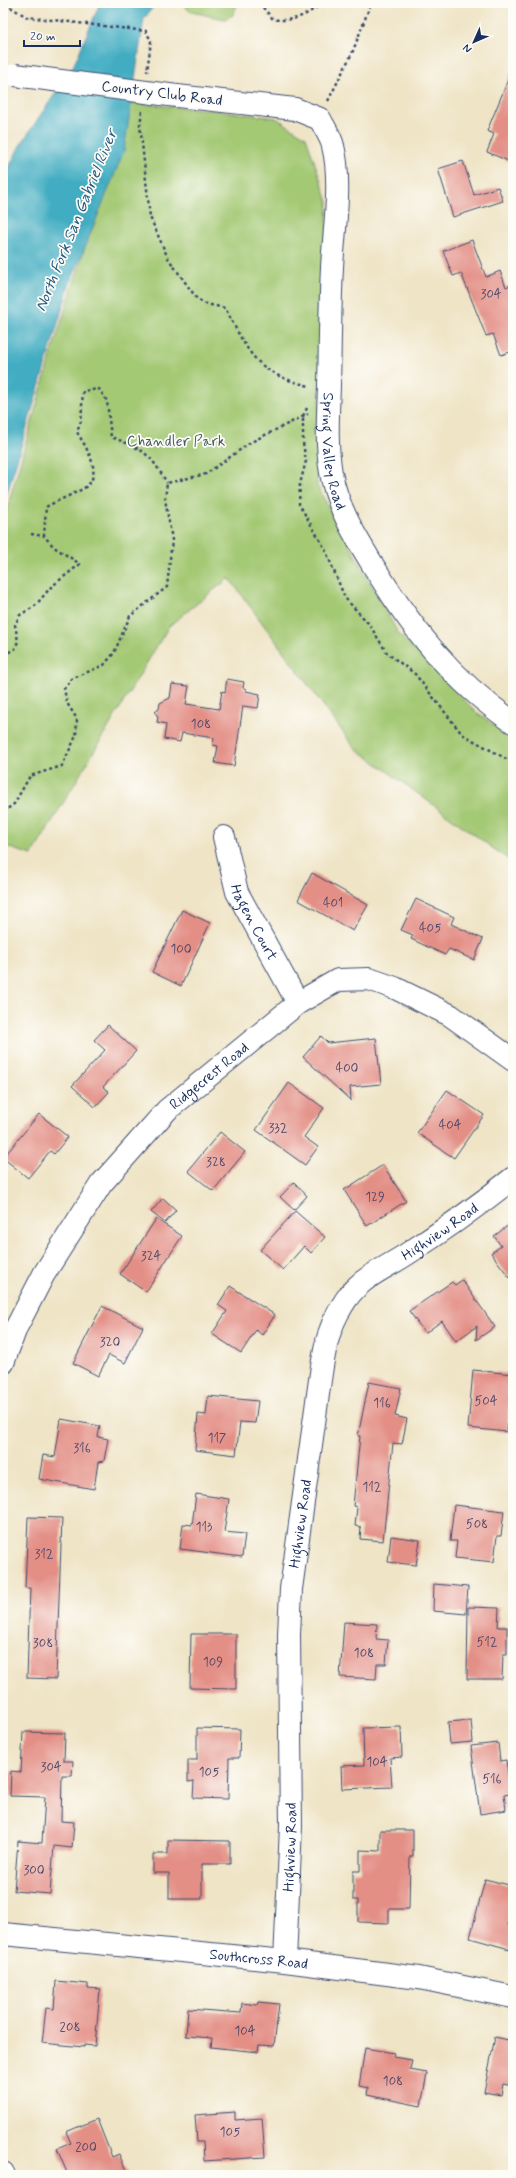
<svg xmlns="http://www.w3.org/2000/svg" width="516" height="2178" viewBox="0 0 516 2178" font-family="Mynerve,sans-serif">
  <style>
    .green { fill: #a4c974; stroke: #607c69 }
    .water { fill: #43adc2; stroke: #2f6e90 }
    .building { fill: #e38f86 }
    .lines { fill: none; stroke-linecap: round; stroke-linejoin: round }
    .minor-casing { stroke: #3b4a6e; stroke-width: 24 }
    .path { stroke: #3b4a6e; stroke-width: 2.5; stroke-dasharray: 3 3; stroke-linecap: butt }
    .minor { stroke: #fff; stroke-width: 22 }
    .minor-bridge-casing { stroke: #3b4a6e; stroke-width: 24; stroke-linecap: butt }
    .minor-bridge { stroke: #fff; stroke-width: 22 }
    .labels { text-anchor: middle; stroke-width: 3.5; stroke-linejoin: round; paint-order: stroke }
    .number-label { font-size: 13px; fill: #4d4768 }
    .street-label { font-size: 15px; fill: #1b2f5e; stroke: #fdfcf7 }
    .park-label { font-size: 15px; fill: #445d65; stroke: #fdfcf7 }
    .water-label { font-size: 16px; font-style: italic; fill: #295b81; stroke: #fdfcf7 }
  </style>
  <rect width="100%" height="100%" fill="#fdfcf7"/>
  <filter id="ink" filterUnits="userSpaceOnUse"><feTurbulence type="fractalNoise" baseFrequency=".025" numOctaves="2"/><feDisplacementMap in="SourceGraphic" scale="8" xChannelSelector="R" yChannelSelector="G"/><feConvolveMatrix kernelMatrix="1 2 1 2 8 2 1 2 1" color-interpolation-filters="sRGB"/></filter>
  <filter id="wash" filterUnits="userSpaceOnUse"><feTurbulence type="fractalNoise" baseFrequency=".012" numOctaves="4" result="noise"/><feDisplacementMap in="SourceGraphic" scale="16" xChannelSelector="R" yChannelSelector="G"/><feGaussianBlur stdDeviation="0.9" result="paint"/><feColorMatrix in="noise" values="0 0 0 0 0 0 0 0 0 0 0 0 0 0 0 0 0 1.4 0 .05"/><feComposite in="paint" operator="in"/></filter>
  <g filter="url(#wash)">
    <rect width="100%" height="100%" fill="#efe4c6"/>
    <g class="green">
      <polygon points="181,3 238,3 233,15 225,19 191,12"/>
      <polygon points="131,103 223,111 276,118 306,137 328,202 317,486 398,633 477,713 513,739 513,863 354,747 229,578 169,626 32,855 3,846 3,522 54,345"/>
    </g>
    <polygon class="water" points="100,3 156,3 144,19 124,151 69,286 3,507 3,180 19,147 73,67"/>
    <g id="blocks">
      <g class="building">
        <polygon points="513,68 513,163 487,152 494,134 487,131"/>
        <polygon points="463,161 474,195 498,187 503,201 453,217 438,169"/>
        <polygon points="472,240 486,277 500,271 506,287 513,284 513,351 501,355 493,334 486,336 461,273 453,276 443,251"/>
        <polygon points="227,679 244,682 243,688 246,689 246,691 260,694 258,708 243,706 234,766 215,763 218,746 213,745 214,738 182,733 180,742 164,739 166,724 157,722 158,717 155,712 159,709 160,703 170,698 172,684 189,686 186,704 219,709 222,691 225,692"/>
        <polygon points="312,873 368,905 353,931 298,900"/>
        <polygon points="416,899 454,917 451,924 483,939 474,960 449,949 445,955 411,939 413,935 401,930"/>
        <polygon points="182,910 210,923 181,986 152,972"/>
        <polygon points="108,1025 136,1051 103,1087 109,1092 95,1107 72,1086 105,1050 94,1040"/>
        <polygon points="321,1036 328,1043 376,1038 381,1084 350,1087 351,1101 303,1057"/>
        <polygon points="289,1083 324,1108 304,1137 318,1147 305,1165 256,1130"/>
        <polygon points="447,1090 484,1115 454,1158 417,1133"/>
        <polygon points="39,1114 68,1137 54,1154 50,1151 28,1178 3,1158"/>
        <polygon points="220,1132 245,1152 213,1191 188,1171"/>
        <polygon points="383,1165 406,1201 367,1226 344,1190"/>
        <polygon points="294,1182 307,1196 294,1210 280,1197"/>
        <polygon points="163,1198 176,1210 165,1223 151,1212"/>
        <polygon points="295,1211 325,1237 311,1253 304,1246 283,1270 260,1250"/>
        <polygon points="156,1219 182,1236 146,1292 120,1274"/>
        <polygon points="513,1222 513,1282 491,1253 501,1246 494,1236"/>
        <polygon points="462,1280 495,1327 476,1340 477,1326 456,1341 442,1321 425,1333 409,1311 452,1282 455,1285"/>
        <polygon points="230,1286 275,1315 262,1335 256,1330 241,1353 212,1334 227,1311 218,1305"/>
        <polygon points="102,1306 143,1327 125,1363 109,1355 98,1376 73,1363"/>
        <polygon points="473,1370 513,1374 513,1397 510,1397 507,1432 468,1428"/>
        <polygon points="369,1382 401,1388 395,1416 407,1419 402,1444 393,1443 383,1541 360,1539 361,1527 355,1526 357,1507 353,1506 360,1436 358,1436"/>
        <polygon points="208,1396 258,1401 255,1423 240,1422 236,1455 195,1450 198,1414 206,1415"/>
        <polygon points="61,1419 100,1426 98,1437 108,1439 104,1461 98,1462 94,1489 39,1479 43,1455 55,1457"/>
        <polygon points="196,1494 229,1499 224,1532 245,1534 242,1557 180,1549 183,1524 192,1525"/>
        <polygon points="454,1505 504,1511 501,1536 497,1536 494,1562 455,1558 457,1541 450,1541"/>
        <polygon points="28,1517 62,1518 56,1679 27,1678 30,1588 25,1588"/>
        <polygon points="391,1536 420,1540 416,1565 388,1562"/>
        <polygon points="434,1584 468,1587 466,1614 433,1611"/>
        <polygon points="468,1607 499,1608 498,1627 507,1627 507,1654 503,1654 502,1679 467,1679"/>
        <polygon points="344,1622 377,1624 376,1639 388,1640 386,1664 377,1664 376,1679 340,1677"/>
        <polygon points="191,1634 236,1634 236,1689 190,1688"/>
        <polygon points="471,1720 473,1742 450,1744 448,1722"/>
        <polygon points="401,1727 402,1757 390,1758 392,1787 342,1789 341,1766 364,1765 363,1728"/>
        <polygon points="197,1728 240,1729 239,1758 229,1758 228,1799 193,1798 194,1781 188,1782 188,1760 197,1760"/>
        <polygon points="23,1732 65,1733 64,1761 73,1761 72,1776 62,1776 61,1821 74,1822 72,1848 54,1846 50,1894 14,1891 18,1841 42,1843 45,1797 10,1796 11,1771 21,1772"/>
        <polygon points="498,1743 500,1761 506,1760 511,1794 504,1795 506,1810 480,1814 471,1746"/>
        <polygon points="380,1830 413,1830 413,1856 410,1856 409,1909 389,1909 389,1923 358,1922 358,1900 353,1900 353,1871 360,1871 360,1850 380,1851"/>
        <polygon points="168,1840 230,1841 230,1864 202,1864 202,1899 169,1899 169,1873 153,1873 153,1854 168,1854"/>
        <polygon points="485,1879 513,1886 513,1904 508,1925 513,1927 513,1950 470,1938"/>
        <polygon points="56,1981 88,1984 88,1988 100,1989 95,2046 84,2045 84,2047 42,2043 46,2008 54,2009"/>
        <polygon points="258,2002 279,2004 274,2046 259,2045 258,2052 211,2047 212,2038 186,2036 188,2009 241,2013 242,2003 257,2005"/>
        <polygon points="495,2037 513,2041 513,2086 503,2084 501,2095 484,2092"/>
        <polygon points="365,2048 394,2053 393,2057 412,2060 410,2070 427,2073 421,2106 367,2095 368,2088 359,2086"/>
        <polygon points="235,2112 235,2120 262,2118 265,2157 204,2161 203,2142 197,2142 195,2115"/>
        <polygon points="97,2119 112,2157 119,2154 128,2175 68,2175 57,2149 71,2143 66,2132"/>
      </g>
    </g>
  </g>
  <g filter="url(#ink)">
    <use href="#blocks" fill-opacity="0" stroke="#3b4a6e" stroke-width="1"/>
    <g class="lines">
      <g class="minor-casing">
        <g id="minor">
          <path id="s1" d="M177,96L295,109L320,119C324,127 331,137 333,146C342,181 334,231 332,267C330,307 330,346 329,386C328,415 326,444 331,473C337,506 354,534 371,562C409,625 452,681 513,722"/>
          <path id="s2" d="M224,837L237,892L298,1003"/>
          <path id="s3" d="M3,1363L16,1328L44,1274L101,1184L167,1110L298,1003L338,980L369,979L395,988L450,1015L513,1060"/>
          <path id="s4" d="M3,1934L285,1961L419,1978L513,1997"/>
          <path id="s5" d="M285,1961L291,1826L289,1635L291,1589L319,1387C323,1359 326,1331 342,1306C358,1278 381,1271 407,1254C443,1231 479,1205 513,1178"/>
          <polyline points="3,2173 4,2175"/>
        </g>
      </g>
      <g class="path">
        <polyline points="8,3 10,7"/>
        <polyline points="14,3 10,7 27,17 146,31 151,41 147,72"/>
        <path d="M259,3L273,19C291,23 308,15 322,3"/>
        <polyline points="328,101 353,51 371,3"/>
        <path d="M142,111L140,125L150,217L168,258L197,299L206,304L225,308C249,353 255,373 309,386"/>
        <polyline points="307,408 303,416 303,443 306,461 300,484 299,504 325,549 345,598 369,624 387,653 415,674 462,734 510,761 513,765"/>
        <polyline points="31,534 44,536"/>
        <path d="M3,655L15,649L18,641L15,625L20,615L35,606L51,587L80,564L54,547L44,536L46,507C56,501 81,491 87,486C103,471 85,446 77,432L81,421L83,391L99,389L107,401L111,437C143,449 149,452 167,483"/>
        <polyline points="3,812 14,804 30,776 62,766 76,736 77,719 67,703 64,689 71,679 104,665 114,653 130,616 167,587 172,540 165,499 167,483 206,474 251,442 308,414"/>
      </g>
      <use href="#minor" class="minor"/>
      <g class="minor-bridge-casing">
        <polyline id="minor-bridge" points="15,75 177,96"/>
      </g>
      <use href="#minor-bridge" class="minor-bridge"/>
    </g>
  </g>
  <g class="labels">
    <g class="number-label">
      <text x="491" y="298">304</text>
      <text x="201" y="728">108</text>
      <text x="333" y="907">401</text>
      <text x="430" y="932">405</text>
      <text x="181" y="953">100</text>
      <text x="347" y="1072">400</text>
      <text x="450" y="1129">404</text>
      <text x="278" y="1132">332</text>
      <text x="216" y="1166">328</text>
      <text x="375" y="1201">129</text>
      <text x="151" y="1260">324</text>
      <text x="110" y="1346">320</text>
      <text x="486" y="1405">504</text>
      <text x="382" y="1407">116</text>
      <text x="217" y="1442">117</text>
      <text x="82" y="1452">316</text>
      <text x="372" y="1491">112</text>
      <text x="477" y="1528">508</text>
      <text x="204" y="1531">113</text>
      <text x="44" y="1558">312</text>
      <text x="487" y="1646">512</text>
      <text x="43" y="1647">308</text>
      <text x="364" y="1657">108</text>
      <text x="213" y="1666">109</text>
      <text x="377" y="1766">104</text>
      <text x="51" y="1771">304</text>
      <text x="209" y="1776">105</text>
      <text x="492" y="1783">516</text>
      <text x="34" y="1874">300</text>
      <text x="70" y="2031">208</text>
      <text x="245" y="2035">104</text>
      <text x="393" y="2085">108</text>
      <text x="230" y="2136">105</text>
      <text x="86" y="2151">200</text>
    </g>
    <g class="street-label">
      <text transform="translate(162 93) rotate(7)" y="5">Country Club Road</text>
      <text dy="5" stroke="none"><textPath href="#s1" startOffset="482">Spring Valley Road</textPath></text>
      <text dy="5" stroke="none"><textPath href="#s2" startOffset="91">Hagen Court</textPath></text>
      <text dy="5" stroke="none"><textPath href="#s3" startOffset="358">Ridgecrest Road</textPath></text>
      <text dy="5" stroke="none"><textPath href="#s5" startOffset="785">Highview Road</textPath></text>
      <text dy="5" stroke="none"><textPath href="#s5" startOffset="438">Highview Road</textPath></text>
      <text dy="5" stroke="none"><textPath href="#s5" startOffset="114">Highview Road</textPath></text>
      <text dy="5" stroke="none"><textPath href="#s4" startOffset="257">Southcross Road</textPath></text>
    </g>
    <g class="park-label">
      <text x="176" y="446">Chandler Park</text>
    </g>
    <g class="water-label">
      <text transform="translate(75 220) rotate(-68)" y="6">North Fork San Gabriel River</text>
    </g>
  </g>
  <rect width="516" height="2178" fill="none" stroke="#fdfcf7" stroke-width="16"/>
  <g transform="translate(474 42) rotate(225)" stroke="#fdfcf7" stroke-width="3" paint-order="stroke">
  <path d="M0-3L7 15L0 10L-7 15Z" fill="#1b2f5e"/>
  <text y="-6" font-size="11" font-weight="bold" text-anchor="middle" fill="#1b2f5e">N</text>
  </g>
  <path d="M24 40v6h56v-6" fill="none" stroke="#1b2f5e" stroke-width="2"/>
  <text x="30" y="40" font-size="12" fill="#1b2f5e" stroke="#fdfcf7" stroke-width="3" paint-order="stroke">20 m</text>
</svg>
